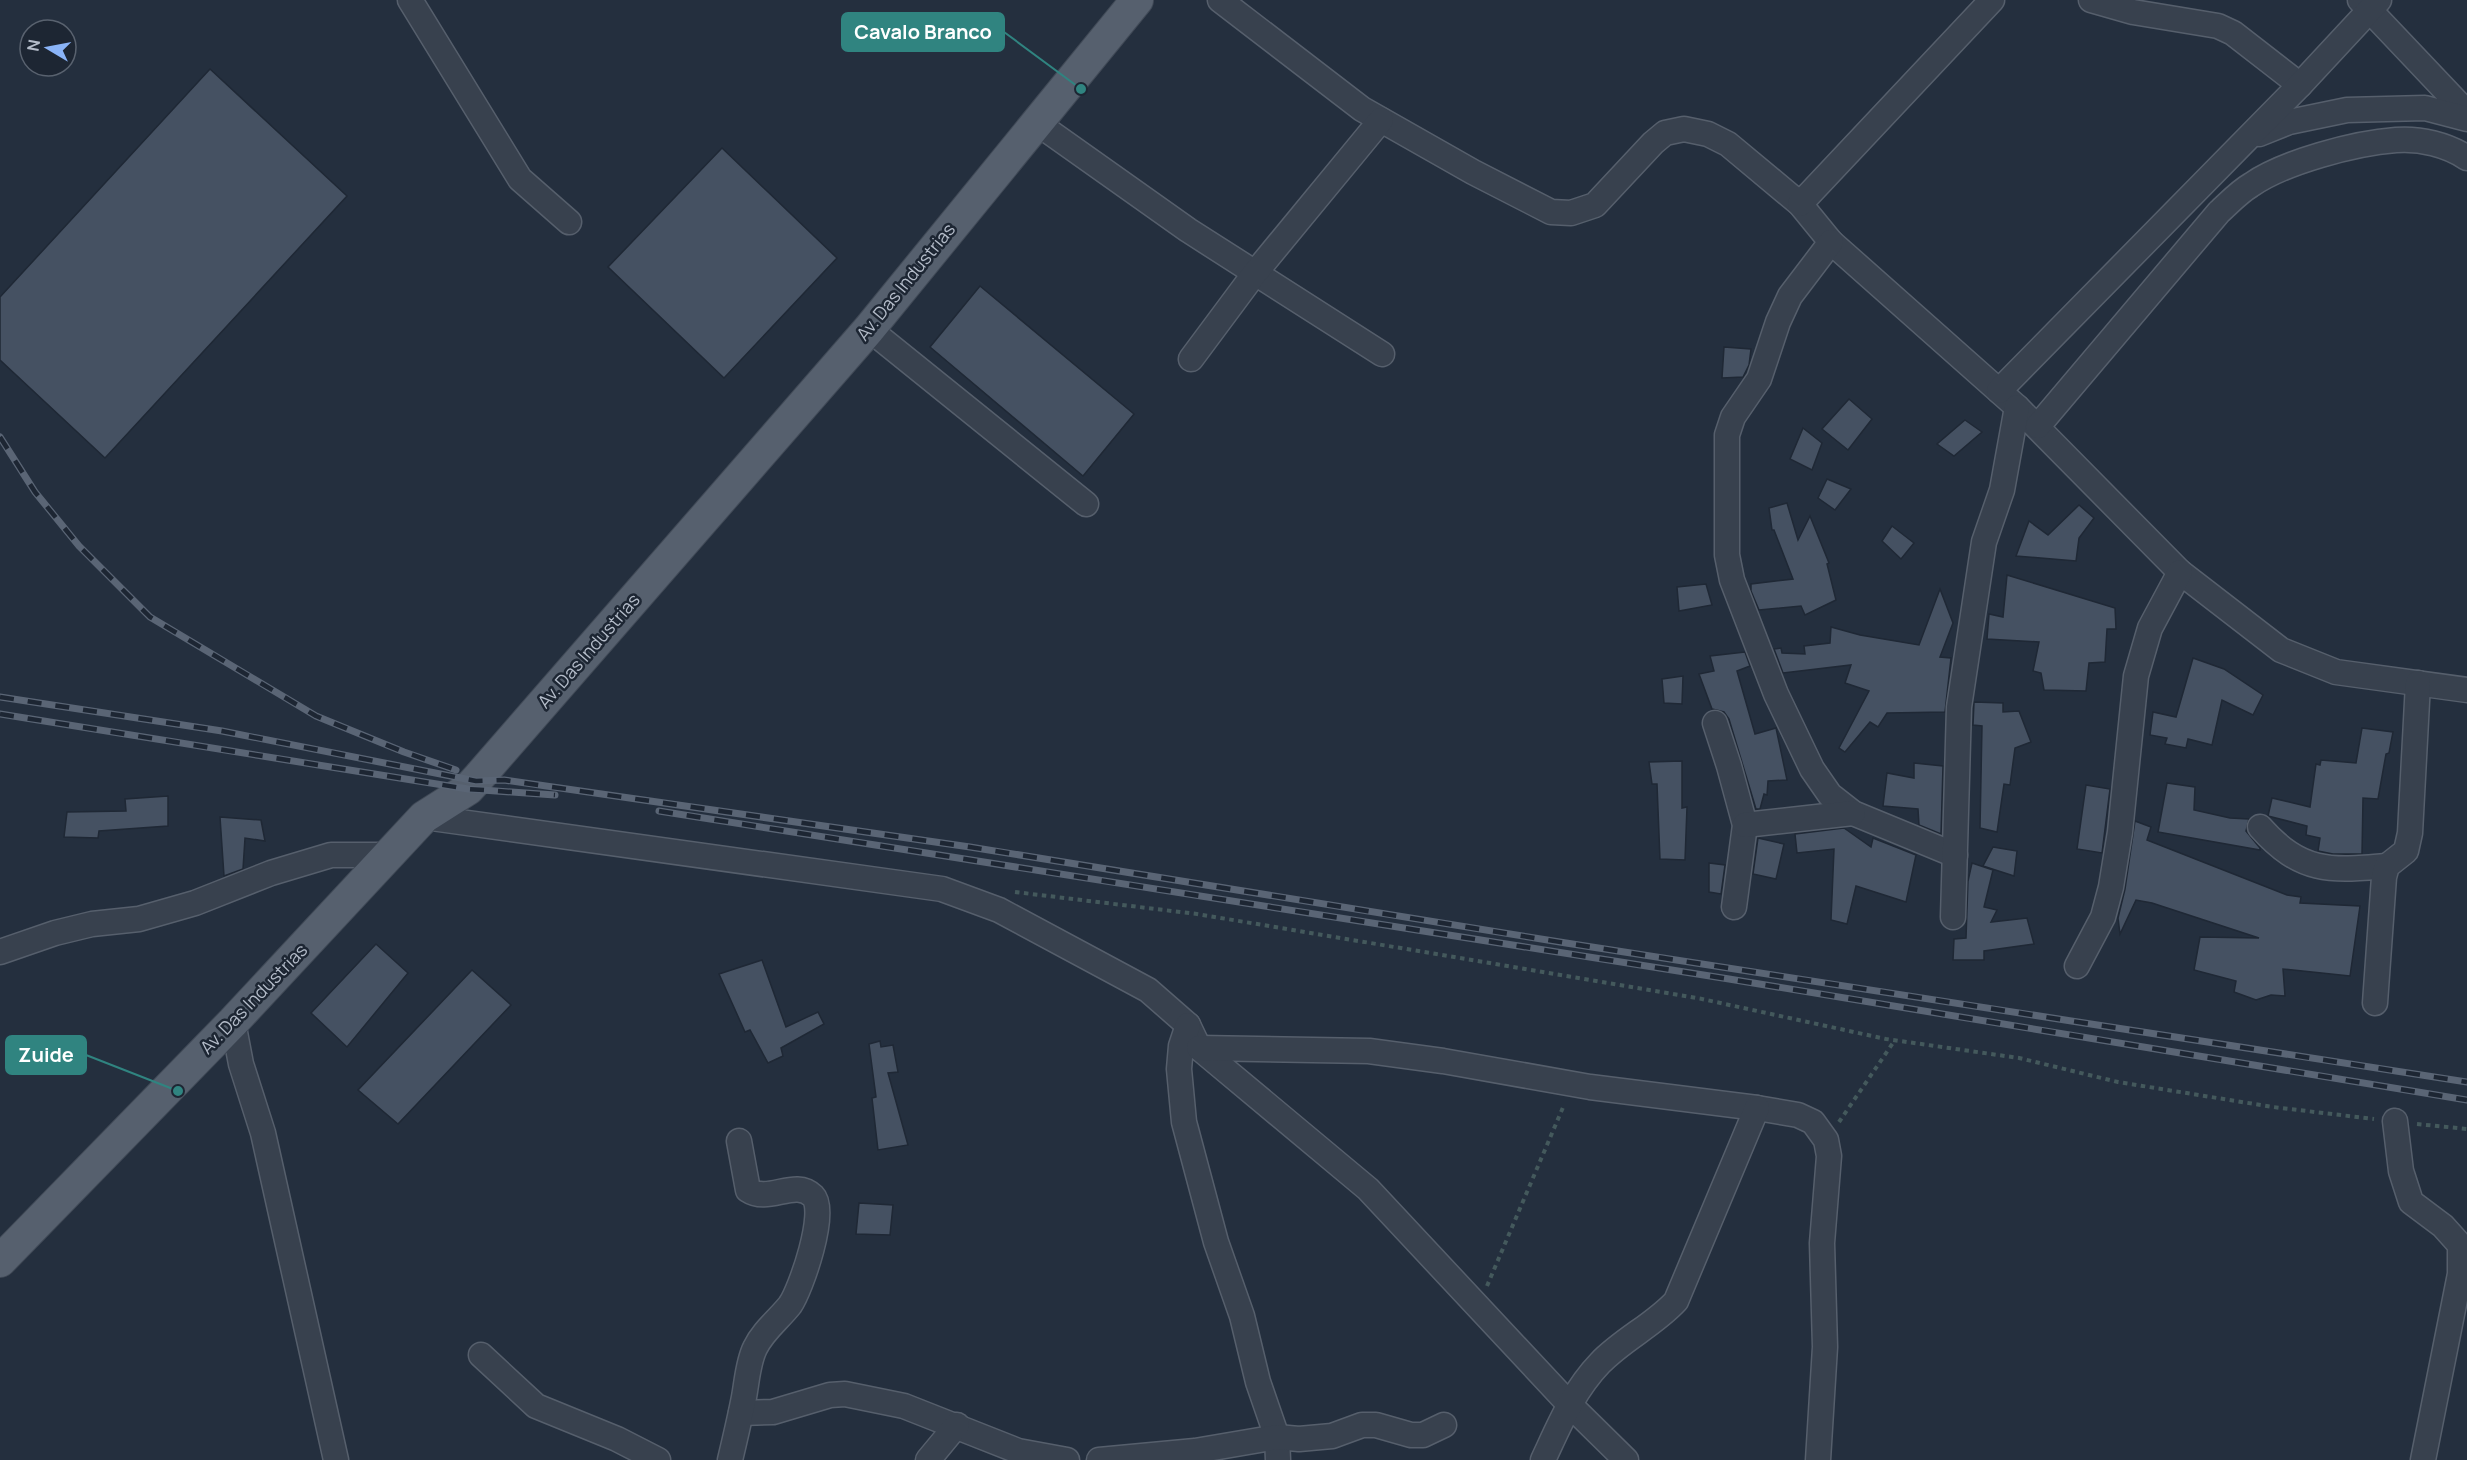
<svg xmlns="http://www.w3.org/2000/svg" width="2467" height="1460" viewBox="0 0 2467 1460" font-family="Manrope,sans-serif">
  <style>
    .building { fill: #455162; stroke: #1f2835; stroke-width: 1.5 }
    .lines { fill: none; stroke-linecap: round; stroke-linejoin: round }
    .minor-casing { stroke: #565f6c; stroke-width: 27 }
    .major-casing { stroke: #414a57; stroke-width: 34 }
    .path { stroke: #44595c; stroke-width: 4; stroke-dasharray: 4.5 4.5; stroke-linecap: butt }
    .minor { stroke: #38414e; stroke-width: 24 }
    .major { stroke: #56606e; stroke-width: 32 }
    .rail-casing { stroke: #5a6575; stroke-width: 7 }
    .rail { stroke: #1d2633; stroke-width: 4.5; stroke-dasharray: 14; stroke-linecap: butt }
    .labels { text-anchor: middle; stroke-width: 5; stroke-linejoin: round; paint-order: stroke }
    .street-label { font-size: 18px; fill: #b4bcc9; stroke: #1d2633 }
    .leader { fill: none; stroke: #308480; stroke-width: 2 }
    .callout-dot { fill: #308480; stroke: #1d2633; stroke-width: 2 }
    .callout { fill: #308480; stroke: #308480; stroke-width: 2 }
    .callout-label { font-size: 20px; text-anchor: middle; font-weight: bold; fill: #fff }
  </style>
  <rect width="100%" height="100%" fill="#242f3e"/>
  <g class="building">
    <polygon points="210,69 347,196 105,458 0,360 0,297"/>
    <polygon points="722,148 837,258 724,378 608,267"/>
    <polygon points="980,286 1134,414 1083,476 930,347"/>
    <polygon points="1724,347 1751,349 1749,365 1743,377 1722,378"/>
    <polygon points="1849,399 1872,419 1848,450 1822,429"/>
    <polygon points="1965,420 1982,432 1954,456 1937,444"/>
    <polygon points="1803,428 1822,443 1812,470 1790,459"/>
    <polygon points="1827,479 1851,489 1835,510 1818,498"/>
    <polygon points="1787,503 1798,540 1810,516 1829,563 1827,564 1836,600 1805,615 1801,606 1759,610 1751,591 1751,584 1793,579 1774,530 1772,530 1769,508"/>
    <polygon points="2079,505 2094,518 2079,538 2076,561 2016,556 2029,521 2048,535"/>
    <polygon points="1892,526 1914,543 1901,559 1882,541"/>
    <polygon points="2007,575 2115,608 2116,629 2107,629 2105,662 2089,663 2086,691 2044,690 2041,673 2033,671 2039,642 1987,639 1989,614 2003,617"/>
    <polygon points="1706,584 1712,605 1679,611 1677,587"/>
    <polygon points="1940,589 1953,623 1940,657 1951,658 1945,712 1887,713 1878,727 1870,722 1845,752 1839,748 1869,691 1845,683 1851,665 1783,673 1774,649 1781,648 1782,653 1805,654 1804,646 1830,643 1831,627 1860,635 1919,645"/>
    <polygon points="1745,652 1750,666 1737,671 1755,734 1776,728 1787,780 1768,781 1767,795 1764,794 1760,809 1756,809 1729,719 1724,712 1712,709 1699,674 1714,671 1710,656"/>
    <polygon points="2193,658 2224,669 2263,695 2253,715 2222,700 2212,745 2188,739 2186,748 2165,744 2167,738 2150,735 2153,712 2176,717"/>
    <polygon points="1683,676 1682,704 1664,703 1662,679"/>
    <polygon points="1974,702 2003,703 2003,712 2019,711 2031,742 2015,748 2010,785 2004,784 1997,832 1980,828 1982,726 1973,725"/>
    <polygon points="2362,728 2393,732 2389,753 2386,754 2378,799 2363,798 2362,854 2333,854 2318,851 2320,838 2306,835 2307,826 2268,816 2272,798 2310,807 2316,764 2320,765 2321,760 2356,763"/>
    <polygon points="1682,761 1682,808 1687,807 1685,860 1660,859 1657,784 1652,784 1649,762"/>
    <polygon points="1914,763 1943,766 1941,834 1919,825 1918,809 1883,806 1887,773 1914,778"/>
    <polygon points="2167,783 2195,787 2194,810 2230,818 2249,819 2246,831 2260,848 2260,850 2158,832"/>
    <polygon points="2086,785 2110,789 2102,853 2077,849"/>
    <polygon points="168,796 168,826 99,831 98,838 64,837 67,812 126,811 125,799"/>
    <polygon points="220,817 261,820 265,841 245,838 243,869 224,876"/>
    <polygon points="2135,821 2151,827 2147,840 2287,895 2301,897 2300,903 2360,906 2350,976 2283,969 2285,996 2271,995 2256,1000 2234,992 2236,981 2194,970 2200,937 2259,938 2152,903 2136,900 2120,934 2118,918 2125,889"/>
    <polygon points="1844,828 1871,847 1873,838 1916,855 1906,902 1856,886 1847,924 1831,920 1834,849 1797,853 1795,834"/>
    <polygon points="1758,838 1784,844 1776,879 1753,874"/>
    <polygon points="1993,847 2017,851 2014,876 1983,866"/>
    <polygon points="1709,863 1725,865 1721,894 1709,892"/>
    <polygon points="1972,863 1993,870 1984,907 1997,910 1991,922 2027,918 2034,944 1984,951 1984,960 1953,960 1954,939 1966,938 1968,881"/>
    <polygon points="376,944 408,973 347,1047 311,1013"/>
    <polygon points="762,960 786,1027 818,1012 824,1024 781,1048 783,1056 768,1063 750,1030 745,1032 719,974"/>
    <polygon points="472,970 511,1005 398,1124 358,1090"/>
    <polygon points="880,1041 881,1047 893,1045 898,1072 888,1073 908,1145 878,1150 872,1098 876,1097 869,1044"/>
    <polygon points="859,1203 893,1205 890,1235 856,1234"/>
  </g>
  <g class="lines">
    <g class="minor-casing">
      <g id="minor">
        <polyline points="410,0 520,179 569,222"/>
        <polyline points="1220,0 1362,109 1473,172 1551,212 1571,213 1595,205 1653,143 1665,133 1684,129 1708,134 1728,144 1800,204 1831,242 2017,407 2180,572 2281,650 2336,672 2467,690"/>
        <polyline points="2091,0 2133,12 2218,26 2233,33 2300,85"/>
        <polyline points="2360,0 2467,113"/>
        <polyline points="1037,123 1188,230 1382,354"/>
        <polyline points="2259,134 2289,122 2347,110 2425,108 2467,119"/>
        <polyline points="1800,204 1992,0"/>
        <polyline points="1831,242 1790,296 1778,322 1759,379 1733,417 1727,435 1727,555 1732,580 1776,694 1812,769 1830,795 1853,813 1955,855"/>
        <polyline points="869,329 1086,504"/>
        <polyline points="1191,359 1255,273 1381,120"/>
        <polyline points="1999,391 2300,85 2379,0"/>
        <path d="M2038,426L2219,212C2229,203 2239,192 2251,185C2284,162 2355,143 2396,140C2420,138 2448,145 2467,158"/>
        <polyline points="1715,723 1729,766 1745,825 1734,907"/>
        <polyline points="424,817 942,889 999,910 1148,990 1188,1025 1199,1048 1368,1189 1569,1404 1626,1460"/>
        <polyline points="1745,825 1853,813"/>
        <path d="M2260,827C2301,873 2329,871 2387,866"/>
        <polyline points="1953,917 1959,707 1984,542 2002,490 2017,407"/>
        <polyline points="0,952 55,933 92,924 139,919 195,903 271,873 331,855 390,855"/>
        <polyline points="2077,966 2103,917 2111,887 2120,832 2136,676 2150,628 2180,572"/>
        <polyline points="2375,1003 2384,877 2387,866 2406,851 2410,833 2418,683"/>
        <polyline points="233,1022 241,1064 263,1133 336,1460"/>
        <polyline points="1188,1025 1181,1046 1179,1069 1184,1122 1216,1242 1242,1316 1258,1382 1277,1437 1278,1460"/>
        <polyline points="1199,1048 1369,1051 1443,1061 1590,1087 1757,1108 1798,1115 1813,1122 1826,1140 1829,1156 1822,1243 1825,1347 1818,1460"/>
        <polyline points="2395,1121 2401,1171 2411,1202 2443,1226 2460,1245 2460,1274 2423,1460"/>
        <polyline points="481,1355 536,1406 617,1439 658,1460"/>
        <polyline points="741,1413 773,1412 830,1395 845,1394 904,1406 1018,1451 1067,1460"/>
        <path d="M730,1460C735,1439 740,1418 744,1397C747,1381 748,1362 755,1348C763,1331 779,1319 790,1305C801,1289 828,1211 813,1196C795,1178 769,1204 748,1190L739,1141"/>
        <polyline points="928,1460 957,1425"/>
        <polyline points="1099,1460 1195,1451 1277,1437 1299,1439 1332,1436 1362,1425 1376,1425 1411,1435 1423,1435 1444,1425"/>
        <path d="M1543,1460C1559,1426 1573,1391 1600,1363C1623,1339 1654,1325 1676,1301L1757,1108"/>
      </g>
    </g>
    <g class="major-casing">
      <polyline id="major" points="0,1261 233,1022 424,817 468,789 479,777 869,329 1137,0"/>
    </g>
    <g class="path">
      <polyline points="1015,892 1197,914 1490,963 1702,999 1886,1039 2019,1058 2118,1082 2273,1107 2374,1119"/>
      <polyline points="1839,1122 1895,1040"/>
      <polyline points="2417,1124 2467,1129"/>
      <polyline points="1487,1286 1564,1105"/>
    </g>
    <use href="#minor" class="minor"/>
    <use href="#major" class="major"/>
    <g class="rail-casing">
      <g id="rail">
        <polyline points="0,437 35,492 79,546 150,617 316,716 404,752 456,770"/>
        <polyline points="0,697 222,731 476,781 504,780 970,847 1566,943 2467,1082"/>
        <polyline points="0,714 468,789 555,795"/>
        <polyline points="659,811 1729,979 2467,1100"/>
      </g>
    </g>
    <use href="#rail" class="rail"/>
  </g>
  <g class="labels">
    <g class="street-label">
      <text transform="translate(906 282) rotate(-51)" y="6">Av. Das Industrias</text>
      <text transform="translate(589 651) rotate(-49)" y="6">Av. Das Industrias</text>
      <text transform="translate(254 999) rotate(-46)" y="6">Av. Das Industrias</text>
    </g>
  </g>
  <path class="leader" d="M1081 89L1004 32M178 1091L86 1055"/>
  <g class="callout-dot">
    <circle cx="1081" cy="89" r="6"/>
    <circle cx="178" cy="1091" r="6"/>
  </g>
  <g class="callout">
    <rect x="842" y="13" width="162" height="38" rx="6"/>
    <rect x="6" y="1036" width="80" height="38" rx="6"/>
  </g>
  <g class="callout-label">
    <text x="923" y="39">Cavalo Branco</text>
    <text x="46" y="1062">Zuide</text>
  </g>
  <g transform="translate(48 48) rotate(280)"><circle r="28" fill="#1d2633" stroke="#59626f" stroke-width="1.5"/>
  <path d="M0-4.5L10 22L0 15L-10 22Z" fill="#8ab4f8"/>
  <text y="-9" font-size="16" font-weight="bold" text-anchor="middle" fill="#b4bcc9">N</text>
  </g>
</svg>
